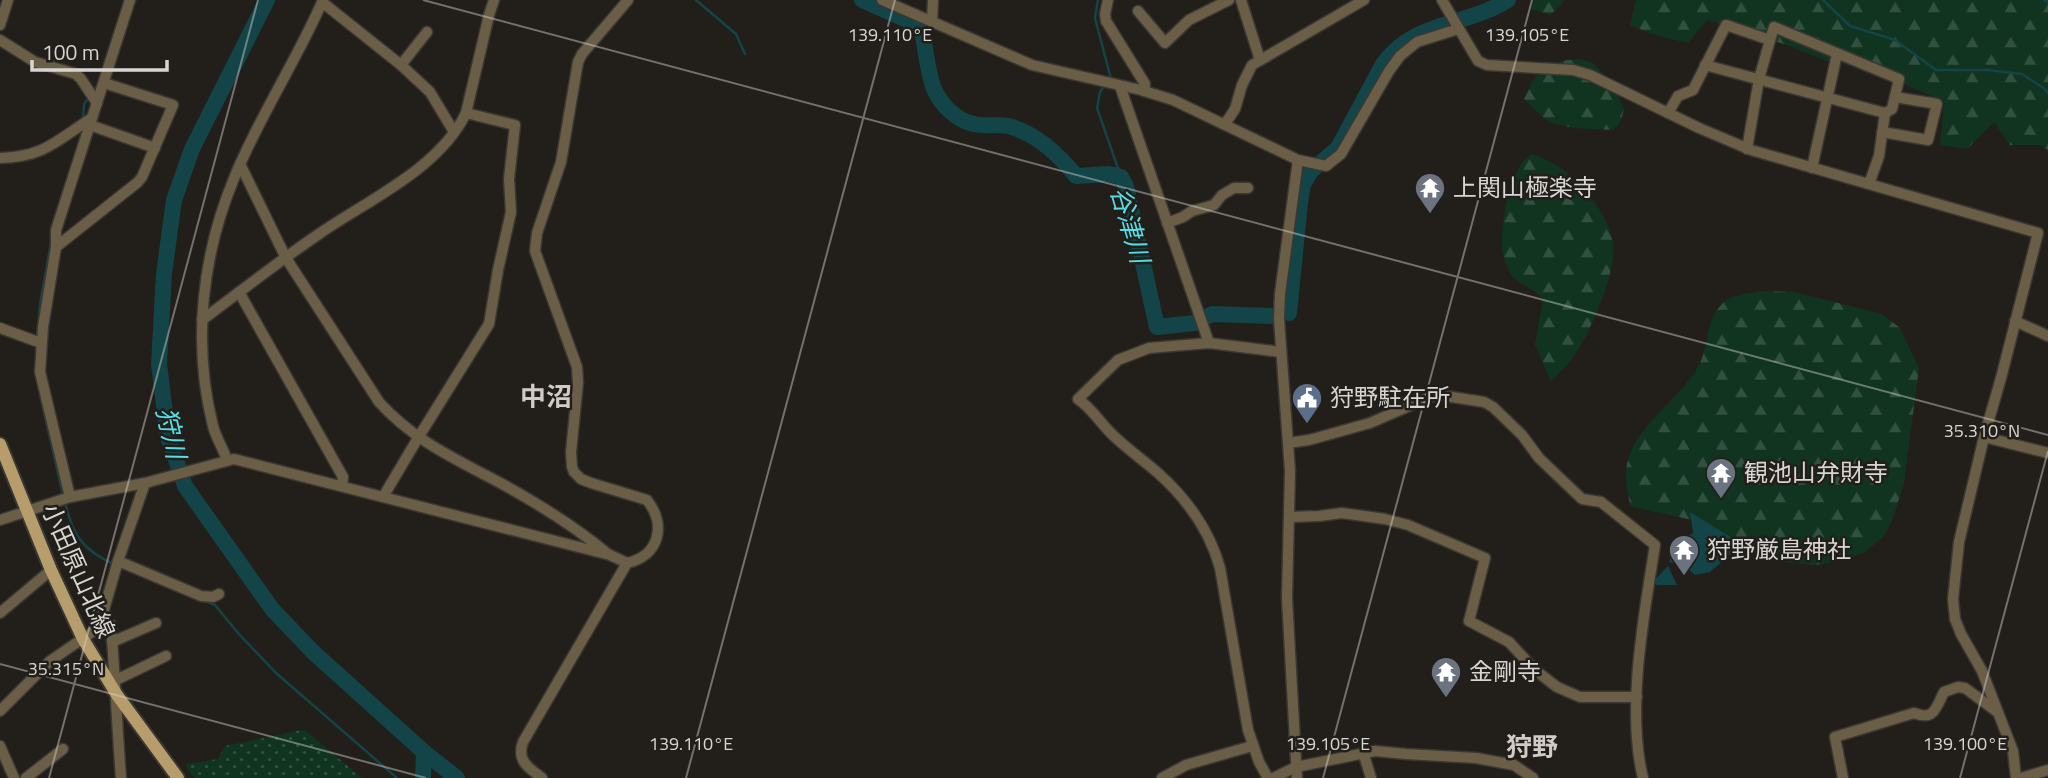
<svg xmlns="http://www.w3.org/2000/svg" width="2048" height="778" viewBox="0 0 2048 778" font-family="'Titillium Web','Noto Sans JP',sans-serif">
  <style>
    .forest { fill: url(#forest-firs) }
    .park { fill: url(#park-dots) }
    .water { fill: #134447 }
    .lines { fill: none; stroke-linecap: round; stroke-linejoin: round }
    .stream { stroke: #134447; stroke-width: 2.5 }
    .river { stroke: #134447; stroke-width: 16 }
    .minor-casing { stroke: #3b3834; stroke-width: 13 }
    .major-casing { stroke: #3b3834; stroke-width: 16 }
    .minor { stroke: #6a5e47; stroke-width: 10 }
    .major { stroke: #b79d6c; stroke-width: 12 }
    .ticks { fill: none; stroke: #d7d5d2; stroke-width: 2; stroke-opacity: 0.45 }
    .labels { text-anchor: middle; stroke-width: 5; stroke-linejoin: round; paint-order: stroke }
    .poi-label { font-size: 24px; fill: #d7d5d2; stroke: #221e1a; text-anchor: start }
    .street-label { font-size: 24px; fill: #d7d5d2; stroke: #221e1a }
    .water-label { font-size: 26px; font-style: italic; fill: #57dce5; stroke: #221e1a }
    .neighbourhood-label { font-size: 26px; font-weight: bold; fill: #d0cbc6; stroke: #221e1a }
    .ticks-label { font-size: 18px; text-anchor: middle; fill: #d7d5d2; stroke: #221e1a; stroke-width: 5; stroke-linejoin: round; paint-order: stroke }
  </style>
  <defs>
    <pattern id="forest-firs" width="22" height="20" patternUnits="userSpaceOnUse" patternTransform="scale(1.75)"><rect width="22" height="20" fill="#103420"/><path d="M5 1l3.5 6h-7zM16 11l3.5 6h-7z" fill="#325040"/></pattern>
    <pattern id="park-dots" width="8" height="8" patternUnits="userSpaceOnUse" patternTransform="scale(1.75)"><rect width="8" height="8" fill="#103420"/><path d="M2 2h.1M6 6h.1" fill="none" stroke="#325040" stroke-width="1.8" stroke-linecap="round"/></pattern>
  </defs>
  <rect width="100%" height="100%" fill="#221e1a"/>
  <g class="forest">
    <polygon points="1533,0 1565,0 1551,15 1531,9"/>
    <polygon points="1636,0 2048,0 2048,150 2040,145 2010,145 1994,122 1967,149 1940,145 1944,101 1908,86 1869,61 1827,61 1784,44 1707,20 1688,43 1655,35 1630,25"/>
    <path d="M1580,59L1593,63L1615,88L1624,110L1620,123L1613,130L1574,128L1548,122L1524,99C1537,69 1547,61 1580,59Z"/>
    <path d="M1532,154C1558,164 1571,173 1588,194C1600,209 1609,223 1613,242C1618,268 1591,331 1576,353C1569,364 1559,373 1551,382L1535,344L1543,300C1535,287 1516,285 1510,272C1506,265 1502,254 1502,245C1501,222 1510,165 1532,154Z"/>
    <path d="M1764,291L1794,292L1882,314L1900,328L1919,368L1904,483L1892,521L1884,536L1865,552L1842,561L1815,565L1782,562L1747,552L1725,542L1692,520L1630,506C1629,496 1625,484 1626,474C1628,427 1682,401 1700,363C1709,345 1706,318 1723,303C1733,294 1750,293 1764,291Z"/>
  </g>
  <polygon class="park" points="301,730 306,731 362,778 195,778 188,770 186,764 218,759 225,746"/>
  <g class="water">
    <polygon points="1690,512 1731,537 1738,548 1710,572 1695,575 1686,567 1669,562 1676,543 1693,533"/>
    <polygon points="1668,566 1677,585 1657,585 1653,582"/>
  </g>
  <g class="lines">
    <g class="stream">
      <polyline points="696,0 736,34 745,54"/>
      <polyline points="1098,0 1095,18 1111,79"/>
      <polyline points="1823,0 1850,26 1895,40 1936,70 1987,70 2022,74 2045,89 2048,93"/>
      <polyline points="2044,0 2048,2"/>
      <polyline points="123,9 124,0"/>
      <polyline points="1104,86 1100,92 1097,108 1121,177"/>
      <polyline points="83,119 84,104 90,96"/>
      <polyline points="52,227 83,130"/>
      <polyline points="37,338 40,304 52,237"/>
      <polyline points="36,362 36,344"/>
      <polyline points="38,386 63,495"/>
      <path d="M65,502C72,534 83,551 114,564"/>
      <polyline points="205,601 215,605 238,633 276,673 397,778"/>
    </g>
    <g class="river">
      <polyline points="267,0 192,149 174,200 164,274 159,364 168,437 185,486 272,609 313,652 424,752 457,778"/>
      <path d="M862,0L918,25L922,30C926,49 927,71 934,89C941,105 957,121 974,124C986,127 999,123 1012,127C1038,135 1060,156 1076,176L1109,174L1121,177L1126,186L1157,327L1195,323L1212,314L1274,316"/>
      <path d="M1289,313L1300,203L1303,184L1311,171L1338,148L1383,64C1415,20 1465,27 1508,0"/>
      <polyline points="423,778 424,752"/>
    </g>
    <g class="minor-casing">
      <g id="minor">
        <polyline points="882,0 1032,65 1141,90 1173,100 1298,160 1280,294 1279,319 1290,471 1287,598 1297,778"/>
        <polyline points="1108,0 1105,14 1106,21 1145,84 1144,91"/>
        <polyline points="1241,0 1260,60"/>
        <polyline points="1442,0 1478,61 1487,65 1573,70 1590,75 1699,128 1751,150 2038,233 2001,378 1984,437 1959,542 1953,599 1955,619 1961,634 1982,671 2013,751 2016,778"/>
        <polyline points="322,2 401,65 430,92 454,132"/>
        <polyline points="1138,11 1165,43 1189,20 1229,0"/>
        <polyline points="932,22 933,0"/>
        <polyline points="0,25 8,0"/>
        <polyline points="0,40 35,62 76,74 81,79 97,103"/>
        <polyline points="1770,40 1774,27 1899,79 1892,109 1885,113"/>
        <polyline points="401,65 427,32"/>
        <polyline points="1705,65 1885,113 1879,156 1869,184"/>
        <polyline points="1120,86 1209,343"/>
        <polyline points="1668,113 1678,96 1693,90 1726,25 1770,40 1759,79 1747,149"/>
        <polyline points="1225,124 1235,109 1242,85 1252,65 1364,0"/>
        <polyline points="90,125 155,148"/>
        <polyline points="1882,132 1928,140 1937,104 1895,97"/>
        <path d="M0,158C45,157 57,140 92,118"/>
        <polyline points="1298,160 1326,166 1341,154 1389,71 1400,56 1417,42 1458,29"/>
        <path d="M240,164L286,258L379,402C415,442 458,460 504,485C540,505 577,528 608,554"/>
        <polyline points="1812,168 1837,54"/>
        <polyline points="1167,223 1183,217 1192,211 1214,205 1222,195 1234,188 1248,188"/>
        <polyline points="56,247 138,182 142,177 173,105 104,83"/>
        <polyline points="239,292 343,477 342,486"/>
        <path d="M202,320C241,291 279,261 319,234C368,200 439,169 466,113L489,15L494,0"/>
        <polyline points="2015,321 2048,336"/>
        <polyline points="0,328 41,343"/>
        <polyline points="1984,437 2048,453"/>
        <path d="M1288,443L1309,440L1370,423L1430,397L1439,395L1484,402L1493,407L1522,435L1539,458L1582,499L1601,502L1655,545C1644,615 1626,709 1643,778"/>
        <path d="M227,460C223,448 216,438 213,426C192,343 202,254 235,176C260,115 297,60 323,0"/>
        <polyline points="70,497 40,372 43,327 56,247 56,230 130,0"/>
        <polyline points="383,497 418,438 489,324 498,270 511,212 509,179 515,125 466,113"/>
        <polyline points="1290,517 1319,516 1342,513 1385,519 1408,525 1485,558 1469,621 1509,642 1535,670 1557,687 1580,697 1637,697"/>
        <polyline points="0,520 70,497 145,483 234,459 610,555 627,563"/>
        <polyline points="118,561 201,596 213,597 219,594"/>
        <polyline points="0,613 51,570"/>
        <path d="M102,623L111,625C115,676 117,727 121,778"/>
        <polyline points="112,642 156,623"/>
        <polyline points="116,680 166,656"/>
        <polyline points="0,711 50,661 101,626 103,613 118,561 145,483"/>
        <polyline points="0,746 14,778"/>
        <polyline points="1363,752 1371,778"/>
        <polyline points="26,778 63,749"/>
        <path d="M542,778C529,768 516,761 523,742L627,563C659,556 667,525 647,500L591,483L581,479L574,472L572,467L571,452L578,382L577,367L535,251L537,233L561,162L578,62L582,54L628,0"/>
        <polyline points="1162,778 1186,765 1252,746"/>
        <path d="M1268,778L1259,762L1248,730L1220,568C1210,531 1186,498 1158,473C1144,461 1129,450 1116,438C1102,426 1093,409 1078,399L1118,360L1149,348L1209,343L1281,352"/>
        <polyline points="1273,778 1296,767 1375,751 1406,754 1476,758 1514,765 1533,778"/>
        <path d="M1843,778L1835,737L1914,713C1934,721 1936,708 1944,692L1958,687L1965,688L1996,711"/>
        <polyline points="2021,778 2048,770"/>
      </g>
    </g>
    <g class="major-casing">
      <polyline id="major" points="0,444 51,570 83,639 117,695 178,778"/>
    </g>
    <use href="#minor" class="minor"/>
    <use href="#major" class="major"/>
  </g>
  <path class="ticks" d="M423,0L2048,435M0,664L426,778M49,778L258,0M686,778L895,0M1323,778L1532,0M1960,778L2048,451"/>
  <defs>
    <g id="temple-pin" transform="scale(1.575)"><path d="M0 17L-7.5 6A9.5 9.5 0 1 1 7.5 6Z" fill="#6b7280" stroke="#221e1a"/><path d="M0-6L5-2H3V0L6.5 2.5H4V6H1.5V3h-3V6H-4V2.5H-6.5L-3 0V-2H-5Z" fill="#fff"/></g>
    <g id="civic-pin" transform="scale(1.575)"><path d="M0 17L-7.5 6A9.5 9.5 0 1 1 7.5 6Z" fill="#5c6f8a" stroke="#221e1a"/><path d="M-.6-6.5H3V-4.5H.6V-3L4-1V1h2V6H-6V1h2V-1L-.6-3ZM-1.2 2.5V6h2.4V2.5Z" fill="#fff"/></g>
  </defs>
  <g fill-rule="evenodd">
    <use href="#temple-pin" x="1430" y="188"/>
    <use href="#civic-pin" x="1307" y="398"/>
    <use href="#temple-pin" x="1721" y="473"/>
    <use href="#temple-pin" x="1684" y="550"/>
    <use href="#temple-pin" x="1446" y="672"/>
  </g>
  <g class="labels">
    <g class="poi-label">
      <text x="1453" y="196">上関山極楽寺</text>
      <text x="1330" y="406">狩野駐在所</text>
      <text x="1744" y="481">観池山弁財寺</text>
      <text x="1707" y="558">狩野厳島神社</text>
      <text x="1469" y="680">金剛寺</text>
    </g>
    <g class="street-label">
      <text transform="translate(78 571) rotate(66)" y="8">小田原山北線</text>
    </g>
    <g class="water-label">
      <text transform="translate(1130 225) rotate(74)" y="9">谷津川</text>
      <text transform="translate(171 433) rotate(77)" y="9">狩川</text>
    </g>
    <g class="neighbourhood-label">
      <text x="546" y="406">中沼</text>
      <text x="1532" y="756">狩野</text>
    </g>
  </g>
  <g class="ticks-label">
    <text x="890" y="41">139.110°E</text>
    <text x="1527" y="41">139.105°E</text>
    <text x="1982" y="437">35.310°N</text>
    <text x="66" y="675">35.315°N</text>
    <text x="691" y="750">139.110°E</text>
    <text x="1328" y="750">139.105°E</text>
    <text x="1965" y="750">139.100°E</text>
  </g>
  <path d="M32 60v10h135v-10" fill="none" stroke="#d7d5d2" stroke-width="3.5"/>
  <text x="42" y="60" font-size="21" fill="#d7d5d2" stroke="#221e1a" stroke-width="5" paint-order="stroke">100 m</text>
</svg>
